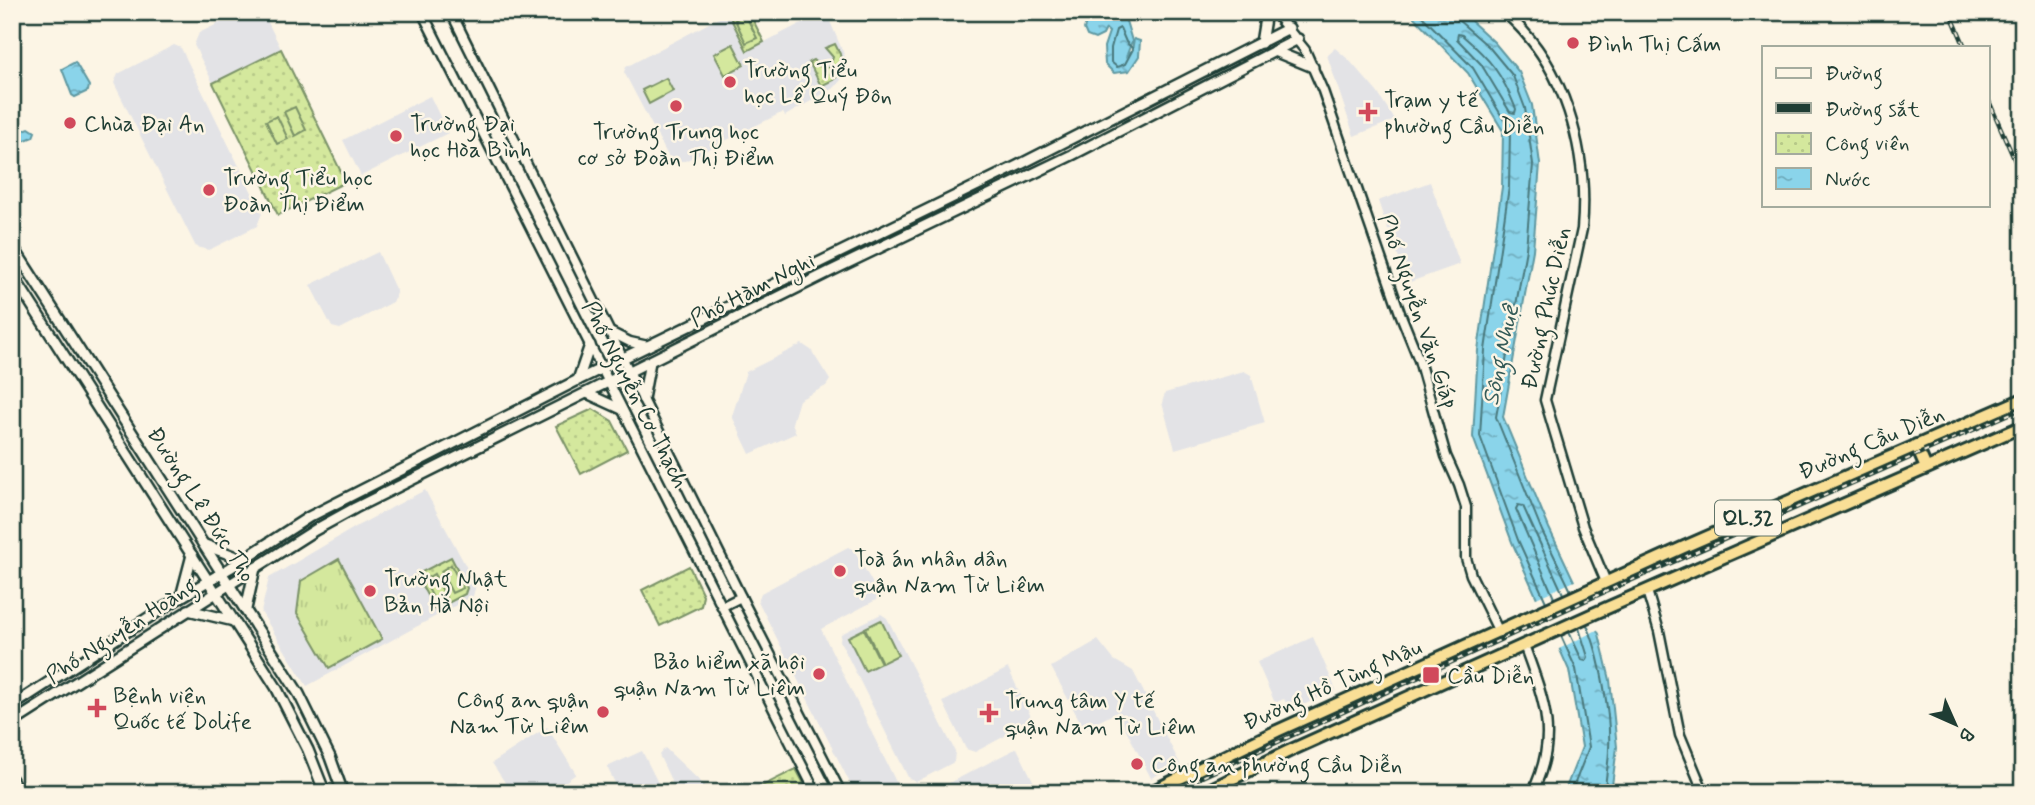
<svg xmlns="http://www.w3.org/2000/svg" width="2035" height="805" viewBox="0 0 2035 805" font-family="Mynerve,sans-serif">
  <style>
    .built { fill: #e3e3e6 }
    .grass { fill: url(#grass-tufts); stroke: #7a9268; stroke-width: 2 }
    .park { fill: url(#park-dots); stroke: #7a9268; stroke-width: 2 }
    .pitch { fill: #d4e89d; stroke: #7a9268; stroke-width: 2 }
    .water { fill: url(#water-ripples); stroke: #5f98a1; stroke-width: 2 }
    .pier { fill: #fcf5e5 }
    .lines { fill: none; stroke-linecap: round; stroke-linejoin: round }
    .shore { stroke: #4a797d; stroke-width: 2 }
    .tertiary-casing { stroke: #1f3d34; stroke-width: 13 }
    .secondary-casing { stroke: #1f3d34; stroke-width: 14 }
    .trunk-casing { stroke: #1f3d34; stroke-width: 16 }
    .tertiary { stroke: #fcf5e5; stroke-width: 8 }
    .secondary { stroke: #fcf5e5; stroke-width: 9 }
    .trunk { stroke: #f9df96; stroke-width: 10 }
    .rail-casing { stroke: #1f3d34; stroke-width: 4.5 }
    .rail { stroke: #fcf5e5; stroke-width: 2; stroke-dasharray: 5; stroke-linecap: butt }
    .poi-dot { fill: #d1495b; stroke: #fcf5e5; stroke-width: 2.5 }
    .labels { text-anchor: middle; stroke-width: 5; stroke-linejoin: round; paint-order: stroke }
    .shield { fill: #fcf5e5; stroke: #617469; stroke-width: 2 }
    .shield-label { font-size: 21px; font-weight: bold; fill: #1f3d34 }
    .poi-label { font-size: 23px; fill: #1f3d34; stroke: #fcf5e5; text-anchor: start }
    .street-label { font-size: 23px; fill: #1f3d34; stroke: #fcf5e5 }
    .water-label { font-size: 24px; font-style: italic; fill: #345b58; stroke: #fcf5e5 }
  </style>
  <defs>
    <pattern id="grass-tufts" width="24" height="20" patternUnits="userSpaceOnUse" patternTransform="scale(1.75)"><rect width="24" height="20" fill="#d4e89d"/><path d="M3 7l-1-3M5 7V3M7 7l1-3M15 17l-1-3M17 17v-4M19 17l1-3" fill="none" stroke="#b6c888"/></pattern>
    <pattern id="park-dots" width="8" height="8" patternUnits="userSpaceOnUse" patternTransform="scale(1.75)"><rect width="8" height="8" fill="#d4e89d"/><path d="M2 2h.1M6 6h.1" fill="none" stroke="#b6c888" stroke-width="1.8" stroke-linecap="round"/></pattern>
    <pattern id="water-ripples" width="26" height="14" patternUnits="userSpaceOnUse" patternTransform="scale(1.75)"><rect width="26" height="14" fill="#8ad4ea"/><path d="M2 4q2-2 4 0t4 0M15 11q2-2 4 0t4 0" fill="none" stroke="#70adbe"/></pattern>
  </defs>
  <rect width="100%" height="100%" fill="#fcf5e5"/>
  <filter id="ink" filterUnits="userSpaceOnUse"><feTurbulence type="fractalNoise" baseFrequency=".0143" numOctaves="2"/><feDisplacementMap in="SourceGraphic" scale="14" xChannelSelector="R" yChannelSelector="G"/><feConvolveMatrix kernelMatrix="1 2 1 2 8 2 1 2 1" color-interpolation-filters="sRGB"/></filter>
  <g filter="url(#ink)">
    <g class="built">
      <polygon points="242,12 263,12 281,49 213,83 194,45 199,33"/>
      <polygon points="823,12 826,12 846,59 846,68 841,80 835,87 785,116 783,113 779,114 685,161 677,161 668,156 624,72 626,67 728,13 747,51"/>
      <polygon points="174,45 181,48 262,213 257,226 209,250 196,247 114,83 118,74"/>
      <polygon points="1335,48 1349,60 1377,92 1395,120 1354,136 1327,55"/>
      <polygon points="430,96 448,133 361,176 343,140"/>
      <polygon points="1430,182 1460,264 1407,283 1394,244 1397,240 1393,228 1388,230 1378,201"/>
      <polygon points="378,252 397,293 393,302 340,329 332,327 310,285"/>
      <polygon points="802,344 811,350 830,380 826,386 799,400 792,423 796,433 750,454 732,416 746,372"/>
      <polygon points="1244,371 1251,375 1265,423 1175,449 1162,403 1165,393"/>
      <polygon points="425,490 476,585 473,596 307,686 261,612 269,578 359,525"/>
      <polygon points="848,547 854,550 878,593 876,600 821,629 896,782 894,790 889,793 855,793 758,601 761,593"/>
      <polygon points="881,614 887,618 955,751 954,762 916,782 909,779 840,641 841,634"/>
      <polygon points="1313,637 1336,690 1290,711 1284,699 1275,703 1257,662"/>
      <polygon points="1098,640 1114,660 1133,671 1180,764 1151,778 1117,712 1084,729 1051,667"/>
      <polygon points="1008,668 1033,721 975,752 966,749 943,702"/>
      <polygon points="547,727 576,774 550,793 512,793 492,763"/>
      <polygon points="665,748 705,786 705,793 677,793 659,755"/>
      <polygon points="1017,748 1039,793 940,793 938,789"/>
      <polygon points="642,751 663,793 620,793 607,767"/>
    </g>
    <polygon class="grass" points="339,559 382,639 329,668 297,613 301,581"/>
    <g class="park">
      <polygon points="730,12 749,12 764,42 747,51 728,13"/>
      <polygon points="835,44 840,54 842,69 835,79 821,86 809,62 813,60 823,69 830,67 833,57 825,48"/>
      <polygon points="281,49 346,182 278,215 213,83"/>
      <polygon points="593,409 612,421 627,450 581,474 556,426"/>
      <polygon points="451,557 467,588 465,594 435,610 416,575"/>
      <polygon points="689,566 703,595 701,606 660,626 642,590"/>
      <polygon points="796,769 809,793 748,793"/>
    </g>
    <g class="pitch">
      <polygon points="745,14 757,38 746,43 735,20"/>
      <polygon points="733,44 744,65 725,75 714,54"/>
      <polygon points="666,78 673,91 649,104 642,90"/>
      <polygon points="295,107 306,130 295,136 284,112"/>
      <polygon points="277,116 288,139 277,144 266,121"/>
      <polygon points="451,565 463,588 452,593 441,571"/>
      <polygon points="434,574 446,597 435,602 424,580"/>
      <polygon points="881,620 898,655 882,663 865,628"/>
      <polygon points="864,629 881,663 865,671 848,637"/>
    </g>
    <g class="water">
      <polygon points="1090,12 1118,12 1126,21 1132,41 1126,57 1132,50 1134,39 1140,41 1139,56 1129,71 1114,73 1105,64 1104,47 1109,32 1106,29 1103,35 1095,39 1087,36 1084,29"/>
      <polygon points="1409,12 1459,12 1470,20 1494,42 1519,72 1532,105 1540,164 1533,250 1503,417 1549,528 1599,634 1610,680 1617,747 1611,793 1564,793 1582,747 1569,670 1512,542 1473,437 1478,350 1502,187 1503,131 1468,73"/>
      <polygon points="75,62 89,86 88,91 75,97 72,95 62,69"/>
      <polygon points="29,128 35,132 33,137 18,143 12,143 14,134"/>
    </g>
    <polygon class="pier" points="1577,580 1599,629 1557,650 1534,599"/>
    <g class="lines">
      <g class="shore">
        <polyline points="1418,12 1473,68 1510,130 1509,187 1485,350 1480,436 1518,540 1546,602"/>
        <polyline points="1456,12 1458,20 1489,47 1513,76 1525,108 1533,164 1526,249 1496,417 1542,531 1571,591"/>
        <polygon points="1120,28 1126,42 1133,49 1125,64 1117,67 1111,62 1111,48 1116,30"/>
        <path d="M1458,34L1462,35C1491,60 1502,74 1516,109L1515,113L1510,112L1481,64L1457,39Z"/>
        <polyline points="1554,598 1516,509 1518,505 1523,506 1563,594"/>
        <path d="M1587,625C1600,654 1611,716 1609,749C1609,763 1605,778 1605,793"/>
        <polyline points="1569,632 1582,660 1586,661 1588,657 1579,628"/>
        <polyline points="1561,636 1576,669 1589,747 1571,793"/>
      </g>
      <g class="tertiary-casing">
        <g id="tertiary">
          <polyline points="422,12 816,793"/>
          <polyline points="451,12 745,605 841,793"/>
          <polyline points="1274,12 1305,50 1323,91 1400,313 1419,360 1446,456 1459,485 1466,507 1466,558 1471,575 1499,632"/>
          <path d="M1504,12C1565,64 1589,151 1582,229L1545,400L1583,527L1606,582"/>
          <polyline points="612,333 630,342 648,346"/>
          <polyline points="586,393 621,409"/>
          <polyline points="1647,591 1659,631 1680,735 1704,793"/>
          <polyline points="723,606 741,597"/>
          <path d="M1524,645C1544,700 1560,737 1532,793"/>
          <polyline points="12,779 20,793"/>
        </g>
      </g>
      <g class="secondary-casing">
        <g id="secondary">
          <polyline points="1261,43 1266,12"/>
          <polyline points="1274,51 1313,67"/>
          <polyline points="12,245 299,694 330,757 343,793"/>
          <polyline points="12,274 276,687 308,750 325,793"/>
          <polyline points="578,380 590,345"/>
          <polyline points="643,399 650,362"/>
          <polyline points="205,545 242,559"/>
          <polyline points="181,597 192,555"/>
          <polyline points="246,609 255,568"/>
          <polyline points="188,610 234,621"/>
          <polyline points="12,706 171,603 230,568 309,517 578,380 1017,166 1289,28"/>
          <polyline points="12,723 315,530 355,508 831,271 1072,155 1298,39"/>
        </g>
      </g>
      <g class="trunk-casing">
        <g id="trunk">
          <polyline points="1916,445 1926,468"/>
          <polyline points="1149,793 1277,731 1684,547 2023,399"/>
          <polyline points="1203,793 1289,751 1593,614 2023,426"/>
        </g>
      </g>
      <use href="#tertiary" class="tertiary"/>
      <use href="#secondary" class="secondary"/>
      <use href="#trunk" class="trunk"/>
      <g class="rail-casing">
        <g id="rail">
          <polyline points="1950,12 1965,47"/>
          <polyline points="1988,99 2023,179"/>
          <polyline points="1167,793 1589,599 2023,408"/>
        </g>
      </g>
      <use href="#rail" class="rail"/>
    </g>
  </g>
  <g class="poi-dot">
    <circle cx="1573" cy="43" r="7"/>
    <circle cx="730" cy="82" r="7"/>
    <circle cx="676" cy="106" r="7"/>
    <path d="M1364.5 101.5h7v7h7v7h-7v7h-7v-7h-7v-7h7z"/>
    <circle cx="70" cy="123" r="7"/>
    <circle cx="396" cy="136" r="7"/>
    <circle cx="209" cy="190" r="7"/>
    <circle cx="840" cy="571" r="7"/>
    <circle cx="370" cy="591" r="7"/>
    <circle cx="819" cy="674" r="7"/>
    <rect x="1422" y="666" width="18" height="18" rx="3.5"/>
    <path d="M93.5 697.5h7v7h7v7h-7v7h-7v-7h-7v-7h7z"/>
    <circle cx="603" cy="712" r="7"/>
    <path d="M985.5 702.5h7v7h7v7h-7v7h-7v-7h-7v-7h7z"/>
    <circle cx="1137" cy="764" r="7"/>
  </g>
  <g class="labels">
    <rect class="shield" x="1715" y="500.5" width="66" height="35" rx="5"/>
    <g class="shield-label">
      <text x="1748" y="525">QL.32</text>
    </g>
    <g class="poi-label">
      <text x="1587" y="51">Đình Thị Cấm</text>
      <text x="744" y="77">Trường Tiểu<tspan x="744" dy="26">học Lê Quý Đôn</tspan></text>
      <text x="1384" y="107">Trạm y tế<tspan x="1384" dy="26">phường Cầu Diễn</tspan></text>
      <text x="84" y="131">Chùa Đại An</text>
      <text x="410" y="131">Trường Đại<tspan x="410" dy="26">học Hòa Bình</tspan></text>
      <text x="676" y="139" text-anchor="middle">Trường Trung học<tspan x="676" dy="26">cơ sở Đoàn Thị Điểm</tspan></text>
      <text x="223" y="185">Trường Tiểu học<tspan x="223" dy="26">Đoàn Thị Điểm</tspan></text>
      <text x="854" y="566">Toà án nhân dân<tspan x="854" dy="26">quận Nam Từ Liêm</tspan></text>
      <text x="384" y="586">Trường Nhật<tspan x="384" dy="26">Bản Hà Nội</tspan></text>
      <text x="805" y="669" text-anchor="end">Bảo hiểm xã hội<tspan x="805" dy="26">quận Nam Từ Liêm</tspan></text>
      <text x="1447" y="683">Cầu Diễn</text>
      <text x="113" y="703">Bệnh viện<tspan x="113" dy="26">Quốc tế Dolife</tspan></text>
      <text x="589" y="707" text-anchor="end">Công an quận<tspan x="589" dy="26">Nam Từ Liêm</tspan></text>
      <text x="1005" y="708">Trung tâm Y tế<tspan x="1005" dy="26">quận Nam Từ Liêm</tspan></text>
      <text x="1151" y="772">Công an phường Cầu Diễn</text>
    </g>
    <g class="street-label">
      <text transform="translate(752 289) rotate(-27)" y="8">Phố Hàm Nghi</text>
      <text transform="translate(1545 308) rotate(-78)" y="8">Đường Phúc Diễn</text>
      <text transform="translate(1419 311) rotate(71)" y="8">Phố Nguyễn Văn Giáp</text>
      <text transform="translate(636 394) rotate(63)" y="8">Phố Nguyễn Cơ Thạch</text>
      <text transform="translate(1871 442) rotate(-23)" y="8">Đường Cầu Diễn</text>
      <text transform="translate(202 504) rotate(57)" y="8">Đường Lê Đức Thọ</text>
      <text transform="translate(121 630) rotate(-33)" y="8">Phố Nguyễn Hoàng</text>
      <text transform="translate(1332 684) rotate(-24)" y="8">Đường Hồ Tùng Mậu</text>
    </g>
    <g class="water-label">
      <text transform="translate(1500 355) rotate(-78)" y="8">Sông Nhuệ</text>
    </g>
  </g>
  <rect width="2035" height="805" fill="none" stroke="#fcf5e5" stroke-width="42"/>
  <rect x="21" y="21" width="1993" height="763" fill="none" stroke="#1f3d34" stroke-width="2.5" filter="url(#ink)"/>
  <rect x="1762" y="46" width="228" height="161" fill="#fcf5e5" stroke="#a4ab9e" stroke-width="2"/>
  <rect x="1776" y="68" width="35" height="10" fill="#fcf5e5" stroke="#a4ab9e" stroke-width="2"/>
  <text x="1825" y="80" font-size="21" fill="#1f3d34">Đường</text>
  <rect x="1776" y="103" width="35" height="10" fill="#1f3d34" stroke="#a4ab9e" stroke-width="2"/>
  <text x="1825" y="116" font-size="21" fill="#1f3d34">Đường sắt</text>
  <rect x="1776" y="133" width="35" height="21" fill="url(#park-dots)" stroke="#a4ab9e" stroke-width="2"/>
  <text x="1825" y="150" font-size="21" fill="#1f3d34">Công viên</text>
  <rect x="1776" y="168" width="35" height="21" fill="url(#water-ripples)" stroke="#a4ab9e" stroke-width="2"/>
  <text x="1825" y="186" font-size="21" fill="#1f3d34">Nước</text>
  <g transform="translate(1955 724) rotate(135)" stroke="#fcf5e5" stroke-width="5" paint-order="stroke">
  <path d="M0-5L12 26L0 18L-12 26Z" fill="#1f3d34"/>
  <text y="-10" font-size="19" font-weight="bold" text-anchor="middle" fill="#1f3d34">B</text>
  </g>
</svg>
